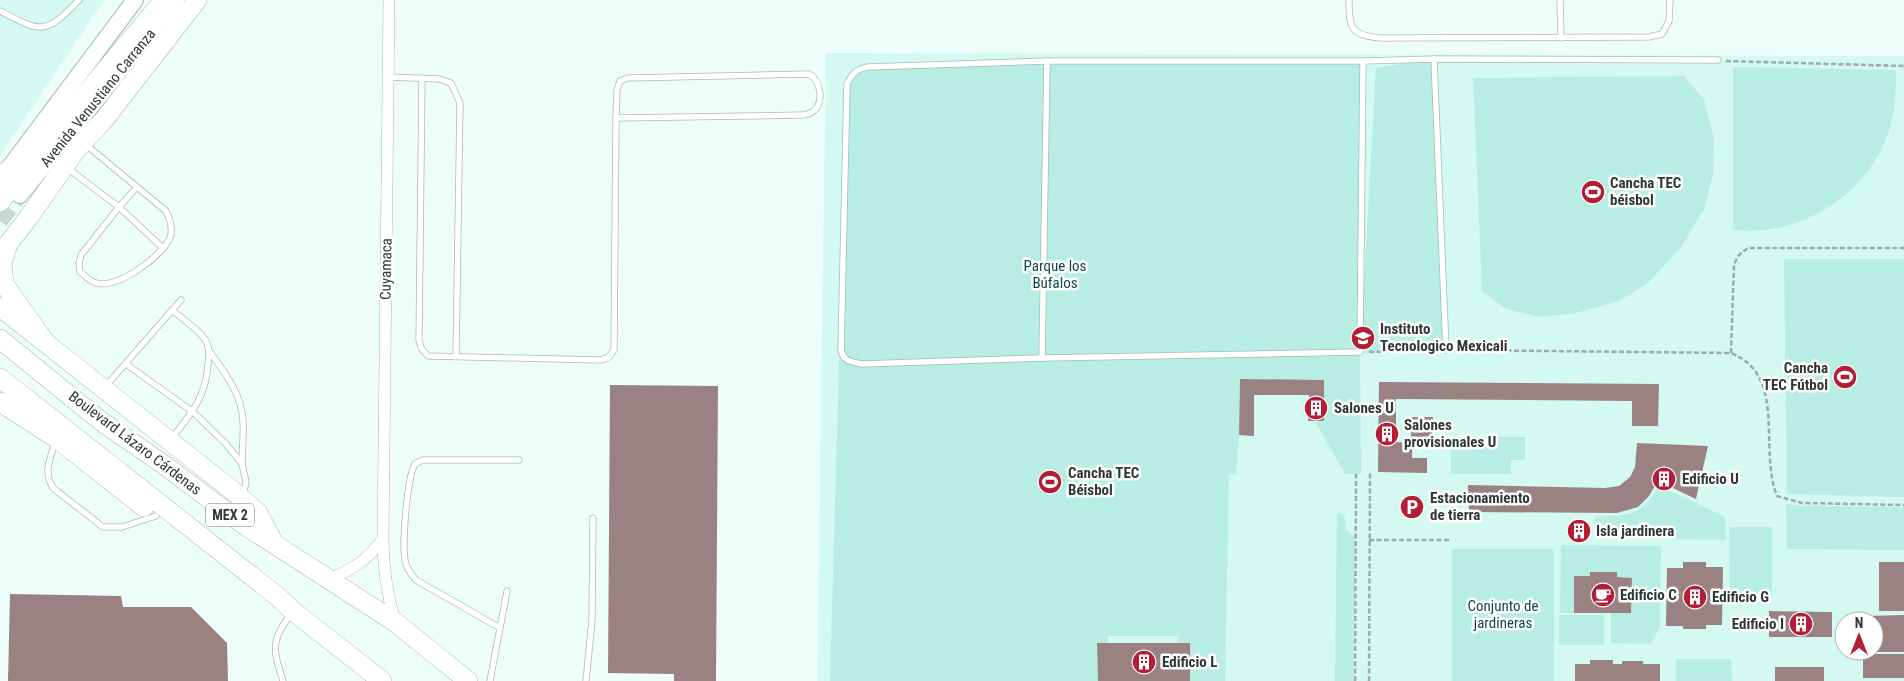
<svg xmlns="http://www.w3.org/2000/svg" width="1904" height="681" viewBox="0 0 1904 681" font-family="'Roboto Condensed',sans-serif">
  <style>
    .built { fill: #d3f9f1; fill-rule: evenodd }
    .green { fill: #b7ede3 }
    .building { fill: #9b8282 }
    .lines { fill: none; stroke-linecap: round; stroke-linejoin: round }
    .secondary-tunnel { stroke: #c7d7d3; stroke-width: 16; stroke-dasharray: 16 8; stroke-linecap: butt }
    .service-casing { stroke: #a2bdb8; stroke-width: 7 }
    .minor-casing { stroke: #a2bdb8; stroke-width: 12 }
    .secondary-casing { stroke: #a2bdb8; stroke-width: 18 }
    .primary-casing { stroke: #a2bdb8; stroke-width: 20 }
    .path { stroke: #9caba7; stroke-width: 2.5; stroke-dasharray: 5 2.5; stroke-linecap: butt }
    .service { stroke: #fff; stroke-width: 5.5 }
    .minor { stroke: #fff; stroke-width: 11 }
    .secondary { stroke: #fff; stroke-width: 16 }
    .primary { stroke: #fff; stroke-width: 19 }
    .labels { text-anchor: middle; stroke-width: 5; stroke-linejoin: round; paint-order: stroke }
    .shield { fill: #fff; stroke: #6d7473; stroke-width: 1 }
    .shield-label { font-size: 14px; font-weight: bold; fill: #2e3937 }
    .street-label { font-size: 15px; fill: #2e3937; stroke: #fff }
    .poi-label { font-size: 15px; font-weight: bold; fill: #2e3937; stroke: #fff; text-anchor: start }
    .park-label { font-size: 15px; fill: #0d4941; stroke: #fff }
  </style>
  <rect width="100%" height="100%" fill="#edfefa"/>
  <g class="built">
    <polygon points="0,0 104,0 0,156"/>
    <path d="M826,53L1904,56V681H817ZM1844,621H1874V651H1844Z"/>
  </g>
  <g class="green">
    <polygon points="1434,59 1446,350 1360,353 1361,474 1345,474 1315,421 1324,420 1324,380 1240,380 1239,435 1236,474 1229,474 1225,681 1190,681 1190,643 1178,643 1178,636 1108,636 1108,643 1097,643 1098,681 830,681 847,84 861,68 1047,61 1363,61 1361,336 1376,68"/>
    <path d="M1733,67L1896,70C1896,91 1895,114 1888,134C1865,197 1799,237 1733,230Z"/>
    <polygon points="1684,76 1704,100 1714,138 1713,174 1704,209 1681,247 1648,283 1619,301 1576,313 1541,317 1506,309 1482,291 1473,78"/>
    <polygon points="1784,259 1904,259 1904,497 1787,494"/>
    <polygon points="1451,437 1525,437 1525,460 1511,460 1511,474 1451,474"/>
    <path d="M1658,485L1725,517L1726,540L1594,538L1595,517C1626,515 1644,517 1658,485Z"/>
    <polygon points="1786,504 1801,506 1904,507 1904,550 1787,549"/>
    <polygon points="1337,513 1344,514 1346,530 1355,537 1353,681 1335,681"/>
    <polygon points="1729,527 1772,527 1772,598 1730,598"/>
    <polygon points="1561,545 1661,546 1660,627 1651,644 1611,643 1611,613 1631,613 1632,578 1617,577 1617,572 1590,572 1590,576 1574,576 1574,613 1560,613"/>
    <rect x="1452" y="549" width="102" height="132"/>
    <rect x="1559" y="615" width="45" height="30"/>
    <polygon points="1676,659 1731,659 1732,681 1676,681"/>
  </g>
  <g class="building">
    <polygon points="1240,379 1324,380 1324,421 1308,421 1309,395 1254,395 1254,436 1239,435"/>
    <polygon points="1379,382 1659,384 1658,426 1632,426 1632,401 1396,399 1396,442 1412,443 1412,458 1427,458 1427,473 1378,472"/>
    <polygon points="610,385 718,386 716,681 674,681 674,674 608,673"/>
    <polygon points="1412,417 1433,417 1432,439 1411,438"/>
    <polygon points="1637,443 1708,446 1696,499 1658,481 1649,496 1638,507 1617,513 1469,512 1468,485 1605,488 1619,486 1630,477 1635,467"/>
    <polygon points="1683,562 1706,562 1706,567 1723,567 1722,625 1706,625 1706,629 1683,629 1683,626 1666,626 1667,568 1683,568"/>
    <rect x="1879" y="562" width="25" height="49"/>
    <polygon points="1590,572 1617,572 1617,577 1632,578 1631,613 1574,613 1574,576 1590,576"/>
    <polygon points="10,594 121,596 123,607 191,607 227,643 228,681 8,681"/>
    <polygon points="1769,611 1832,612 1832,637 1769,637"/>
    <polygon points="1904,615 1904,652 1874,652 1874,621 1864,621 1865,616"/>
    <polygon points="1097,643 1190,643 1190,681 1098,681"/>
    <rect x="1863" y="654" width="41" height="24"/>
    <polygon points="1590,660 1613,660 1613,664 1622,664 1622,661 1643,661 1643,664 1660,664 1660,681 1575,681 1575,664 1590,664"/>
    <rect x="1775" y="667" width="49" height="14"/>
  </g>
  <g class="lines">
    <polyline class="secondary-tunnel" points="0,221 20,195"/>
    <g class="service-casing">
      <g id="service">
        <path d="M1349,0C1349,29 1351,35 1380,38L1649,37L1662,34L1669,21L1670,0"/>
        <polyline points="1560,0 1561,38"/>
        <path d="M0,11C42,33 45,35 79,0"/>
        <polyline points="1434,59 1446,350"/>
        <path d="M1363,61L1360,352L1042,358L862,364C851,362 843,361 841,350L847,84C852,73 857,69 868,67L1047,61H1363L1434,59L1718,60"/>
        <path d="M809,74C821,81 825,104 812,112C809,114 807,114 804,115L616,118L617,90L620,81L628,78Z"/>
        <polyline points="388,77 439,79 451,83 460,103 456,356"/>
        <polyline points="422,78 419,340 421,348 428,356 600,360 608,358 614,350 616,118"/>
        <path d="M85,144L166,211C170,219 173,230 170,238C161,257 118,289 96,283C90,281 85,276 80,272L79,264L81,255L119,207L137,187"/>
        <polyline points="66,167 119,207 163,248"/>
        <path d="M209,351C225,372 242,395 243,421C244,435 242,450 242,464"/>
        <polyline points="1042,358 1047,61"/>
        <polyline points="126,364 193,412 226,444 242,464 246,482 243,495"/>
        <polyline points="105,387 181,300"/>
        <path d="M171,439C191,414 206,397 208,364C209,356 210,349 206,341C201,331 181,318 172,310"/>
        <path d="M55,443C50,459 43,472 53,488L103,527H122L156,516"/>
        <path d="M500,628L416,580C412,575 408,571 406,564C401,549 407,478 415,464L422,460H519"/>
        <path d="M283,681C273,650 270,640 292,613"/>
        <polyline points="490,681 507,591"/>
        <polyline points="586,681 592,620 593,518"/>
      </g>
    </g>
    <g class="minor-casing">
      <g id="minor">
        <path d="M389,0L383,539C383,568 387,594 395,622"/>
        <path d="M329,579C355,568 365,562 383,539"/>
      </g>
    </g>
    <g class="secondary-casing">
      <g id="secondary">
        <polyline points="0,180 135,0"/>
        <polyline points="20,195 176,0"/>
      </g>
    </g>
    <g class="primary-casing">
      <g id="primary">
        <polyline points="0,178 7,171"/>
        <polyline points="0,202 107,68 164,0"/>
        <polyline points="0,307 233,491 258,513 273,542"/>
        <polyline points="0,339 102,422 163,464 240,522 395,622 468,681"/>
        <polyline points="45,342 4,284 2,263 8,244 29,217 75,151 103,121 197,0"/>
        <polyline points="0,378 277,596 293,611 382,681"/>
        <polyline points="0,402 56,438 144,507"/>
      </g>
    </g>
    <g class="path">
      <polyline points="1726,61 1904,66"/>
      <path d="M1454,350L1731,353C1788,376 1758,449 1777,496L1802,503L1904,505"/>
      <polyline points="1369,352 1436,350"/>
      <polyline points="1731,353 1734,264 1739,255 1748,248 1904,248"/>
      <polyline points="1369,540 1451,540"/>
      <polyline points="1355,681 1356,474"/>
      <polyline points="1369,681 1370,473"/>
    </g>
    <use href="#service" class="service"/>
    <use href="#minor" class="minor"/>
    <use href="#secondary" class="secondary"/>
    <use href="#primary" class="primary"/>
  </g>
  <defs>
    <g id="stadium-disc" transform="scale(1.25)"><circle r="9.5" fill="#b11e36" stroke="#fff"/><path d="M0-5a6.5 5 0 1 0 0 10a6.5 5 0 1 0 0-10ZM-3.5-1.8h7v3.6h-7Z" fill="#fff"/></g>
    <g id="university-disc" transform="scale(1.25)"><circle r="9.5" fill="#b11e36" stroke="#fff"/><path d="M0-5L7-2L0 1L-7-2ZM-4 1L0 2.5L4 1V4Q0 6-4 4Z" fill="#fff"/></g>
    <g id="building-disc" transform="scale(1.25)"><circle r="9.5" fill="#b11e36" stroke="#fff"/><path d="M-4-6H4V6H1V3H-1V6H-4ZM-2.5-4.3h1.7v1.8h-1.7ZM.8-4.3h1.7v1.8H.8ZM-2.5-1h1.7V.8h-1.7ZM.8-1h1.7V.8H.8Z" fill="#fff"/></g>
    <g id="parking-disc" transform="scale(1.25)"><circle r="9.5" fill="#b11e36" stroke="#fff"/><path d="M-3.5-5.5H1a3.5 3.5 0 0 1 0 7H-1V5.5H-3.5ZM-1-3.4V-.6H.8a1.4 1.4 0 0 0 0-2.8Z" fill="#fff"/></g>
    <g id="cafe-disc" transform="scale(1.25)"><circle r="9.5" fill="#b11e36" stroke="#fff"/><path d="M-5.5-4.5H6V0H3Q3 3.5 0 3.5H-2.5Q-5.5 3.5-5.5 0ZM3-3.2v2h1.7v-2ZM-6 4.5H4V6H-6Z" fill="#fff"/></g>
  </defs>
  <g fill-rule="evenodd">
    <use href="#stadium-disc" x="1593" y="192"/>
    <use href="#university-disc" x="1363" y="338"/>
    <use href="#stadium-disc" x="1845" y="377"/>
    <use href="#building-disc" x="1316" y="408"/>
    <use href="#building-disc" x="1387" y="434"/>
    <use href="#building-disc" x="1664" y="479"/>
    <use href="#stadium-disc" x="1050" y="482"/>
    <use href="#parking-disc" x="1412" y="507"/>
    <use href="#building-disc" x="1579" y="531"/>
    <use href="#cafe-disc" x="1603" y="595"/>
    <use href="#building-disc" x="1695" y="597"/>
    <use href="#building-disc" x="1801" y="624"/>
    <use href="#building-disc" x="1144" y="662"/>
  </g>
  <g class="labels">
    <rect class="shield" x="206" y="503.5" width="48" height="23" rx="4"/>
    <g class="shield-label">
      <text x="230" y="520">MEX 2</text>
    </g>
    <g class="street-label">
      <text transform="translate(98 98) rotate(-51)" y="5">Avenida Venustiano Carranza</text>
      <text transform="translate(386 269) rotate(-89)" y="5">Cuyamaca</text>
      <text transform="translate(135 443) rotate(37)" y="5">Boulevard Lázaro Cárdenas</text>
    </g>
    <g class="poi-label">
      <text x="1610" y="188">Cancha TEC<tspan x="1610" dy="17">béisbol</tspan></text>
      <text x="1380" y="334">Instituto<tspan x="1380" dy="17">Tecnologico Mexicali</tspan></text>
      <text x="1828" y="373" text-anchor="end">Cancha<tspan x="1828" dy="17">TEC Fútbol</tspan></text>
      <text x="1334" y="413">Salones U</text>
      <text x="1404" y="430">Salones<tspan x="1404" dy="17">provisionales U</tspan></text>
      <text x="1068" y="478">Cancha TEC<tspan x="1068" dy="17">Béisbol</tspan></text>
      <text x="1682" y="484">Edificio U</text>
      <text x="1430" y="503">Estacionamiento<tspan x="1430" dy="17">de tierra</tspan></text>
      <text x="1596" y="536">Isla jardinera</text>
      <text x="1620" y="600">Edificio C</text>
      <text x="1712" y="602">Edificio G</text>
      <text x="1784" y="629" text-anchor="end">Edificio I</text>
      <text x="1162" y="667">Edificio L</text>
    </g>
    <g class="park-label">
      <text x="1055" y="271">Parque los<tspan x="1055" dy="17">Búfalos</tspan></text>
      <text x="1503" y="611">Conjunto de<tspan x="1503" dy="17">jardineras</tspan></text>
    </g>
  </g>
  <g transform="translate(1859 636)"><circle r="24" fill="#ffffff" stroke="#abb0af"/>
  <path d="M0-4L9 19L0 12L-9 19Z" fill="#b11e36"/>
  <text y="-8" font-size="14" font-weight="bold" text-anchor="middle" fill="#2e3937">N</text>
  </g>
</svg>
